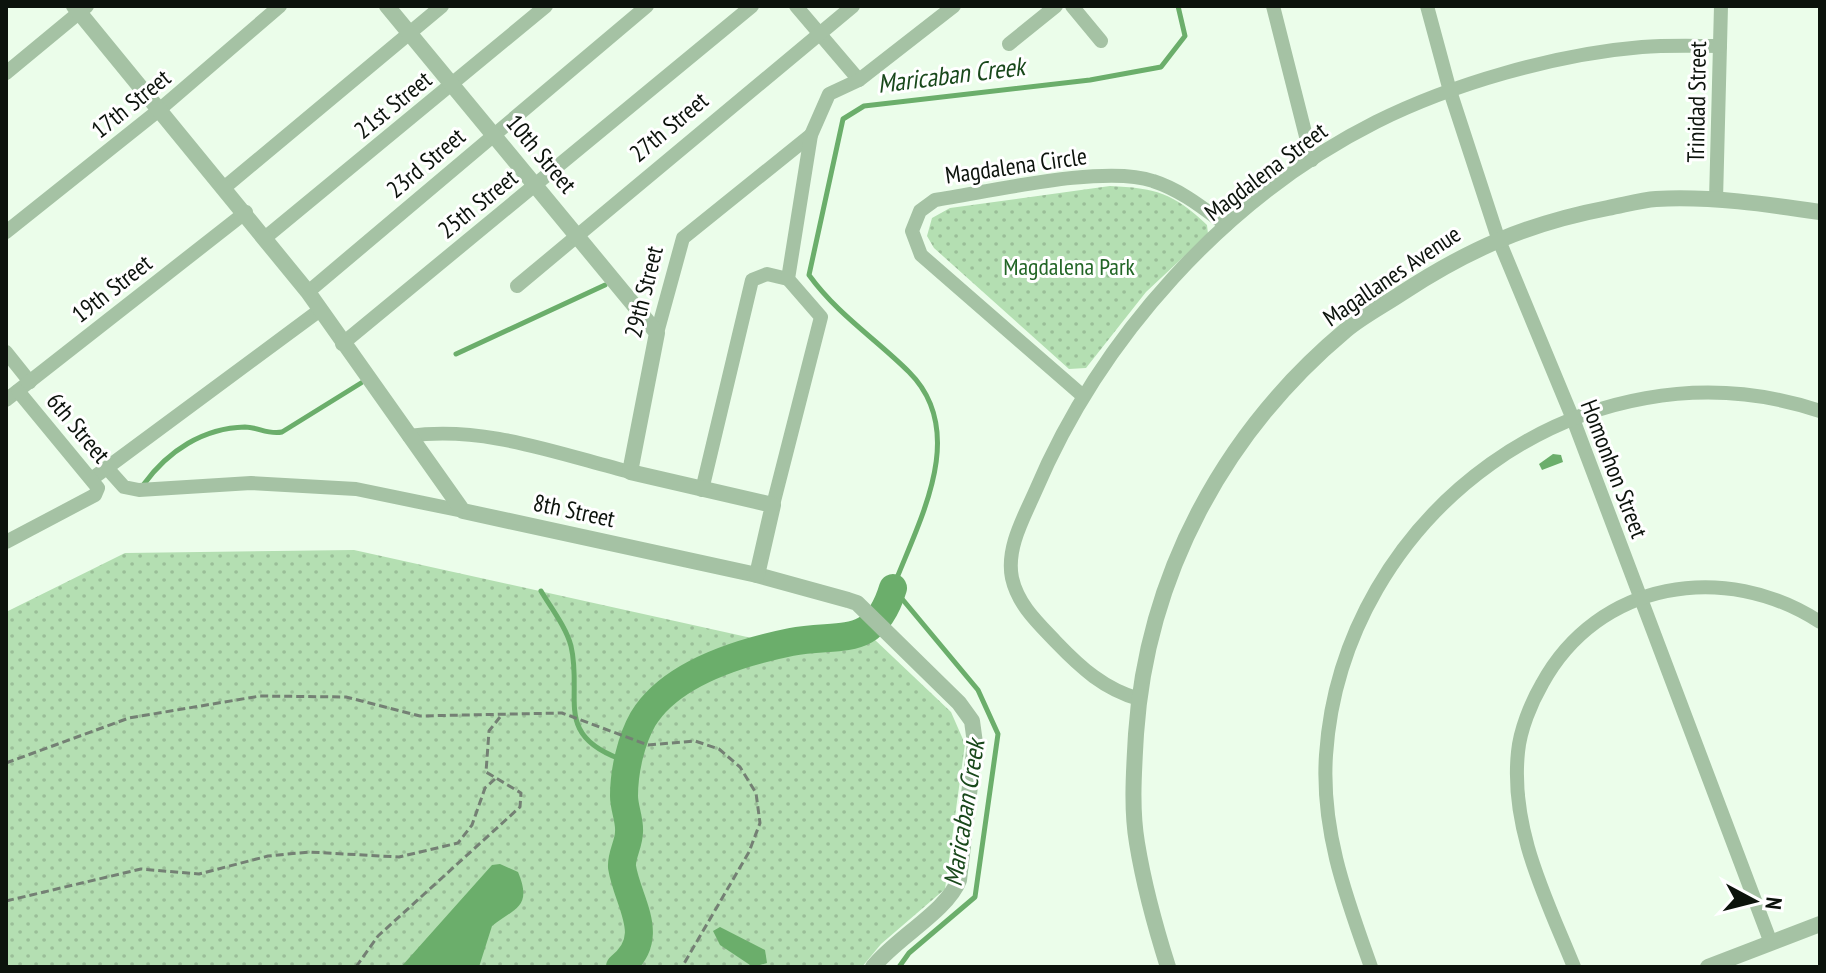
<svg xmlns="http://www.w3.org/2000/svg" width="1826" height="973" viewBox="0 0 1826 973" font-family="'PT Sans Narrow',sans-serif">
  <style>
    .grass { fill: url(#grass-dots) }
    .water { fill: #6bae6b }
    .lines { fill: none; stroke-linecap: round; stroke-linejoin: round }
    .stream { stroke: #6bae6b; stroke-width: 5 }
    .river { stroke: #6bae6b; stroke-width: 28 }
    .path { stroke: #748074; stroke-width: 3; stroke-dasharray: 8 4; stroke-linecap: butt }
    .minor { stroke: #a5c2a4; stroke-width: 14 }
    .tertiary { stroke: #a5c2a4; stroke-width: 16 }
    .labels { text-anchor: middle; stroke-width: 6; stroke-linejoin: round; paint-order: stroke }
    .street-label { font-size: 24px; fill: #0c130c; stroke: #fff }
    .park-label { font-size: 24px; fill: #226626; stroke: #fff }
    .water-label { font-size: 26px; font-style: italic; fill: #19481b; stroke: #fff }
  </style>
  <defs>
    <pattern id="grass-dots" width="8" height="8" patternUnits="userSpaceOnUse" patternTransform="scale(2)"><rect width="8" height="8" fill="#b4dfb2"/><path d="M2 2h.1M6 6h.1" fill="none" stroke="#9abe98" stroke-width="1.8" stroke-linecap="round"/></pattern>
  </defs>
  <rect width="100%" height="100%" fill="#ebfdea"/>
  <g class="grass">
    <path d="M1110,186C1155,188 1174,193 1207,225L1208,234L1146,292L1086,368L1069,369L934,248L927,236L932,218L950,208Z"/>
    <polygon points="354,550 801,649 874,639 951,712 965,744 945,889 881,944 862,967 6,967 6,612 125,553"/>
  </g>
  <g class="water">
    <polygon points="1553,454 1561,455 1563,462 1542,470 1539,464"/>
    <path d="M500,864L518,872C533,908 514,908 492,926L479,967H401L492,865Z"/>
    <polygon points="720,927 765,950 767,963 753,967 720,945 713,931"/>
  </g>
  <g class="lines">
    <g class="stream">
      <polyline points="456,354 605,285"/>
      <path d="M144,484C168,451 203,428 245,427C258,427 268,435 282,432L361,383"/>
      <path d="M541,591C551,608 566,627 571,646C583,697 553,734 620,759L629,755"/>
      <path d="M899,967L909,953L975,897L998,734L978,690L893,588C918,522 970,433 909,372C876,339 837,314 809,275L843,119L864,106L1090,80L1161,67L1185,36L1178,6"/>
    </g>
    <path class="river" d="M620,967C658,937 628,904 622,867C621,855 629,844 629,832C630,820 624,808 624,796C624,771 631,740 643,719C671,673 742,652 791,642C839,632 874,651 893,588"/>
    <g class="path">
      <polyline points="6,763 129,718 260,696 346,697 420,716 562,713 648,745 695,741 719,749 740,767 756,793 760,823 749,852 682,967"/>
      <polyline points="6,901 141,869 199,874 268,856 309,852 399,857 458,843 472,825 485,788 495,779"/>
      <polyline points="356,967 378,936 520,807 521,793 486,772 489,731 500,717"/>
    </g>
    <g class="minor">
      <polyline points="796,6 859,80"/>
      <polyline points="1072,6 1101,41"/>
      <polyline points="1273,6 1312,160"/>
      <polyline points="1427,6 1450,91 1498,238 1573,419 1771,943"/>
      <polyline points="1009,44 1056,6"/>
      <polyline points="6,73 87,6"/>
      <polyline points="225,187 442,6"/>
      <polyline points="1716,200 1721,6"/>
      <polyline points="6,232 159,110 280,6"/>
      <polyline points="266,237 546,6"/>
      <polyline points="517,286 853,6"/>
      <polyline points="308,292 647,6"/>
      <polyline points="657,333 683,238 811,135"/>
      <polyline points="342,344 752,6"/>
      <polyline points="6,352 30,382"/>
      <path d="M1083,396L921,255L912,231L920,211L935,200C989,192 1105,164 1153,181C1181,190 1203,208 1226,225"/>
      <polyline points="6,400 246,212"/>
      <path d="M409,436C483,425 559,454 630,472"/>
      <polyline points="107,468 124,487 139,490 251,483 356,489 463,511"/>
      <polyline points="93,478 320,310"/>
      <polyline points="702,490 752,280 767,274 788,279"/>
      <polyline points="773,505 821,317 788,279 811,135 829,94 859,80 954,6"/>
      <polyline points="6,542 95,495 98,488 18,391"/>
      <path d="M1139,699C1104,689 1081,668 1056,642C1038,623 1018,605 1012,578C1006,549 1023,519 1035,492C1100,338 1225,198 1376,122C1452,84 1556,54 1642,47C1668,45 1694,46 1720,46"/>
      <path d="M1371,967C1346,897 1321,831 1326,755C1342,515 1585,333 1820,411"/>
      <path d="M1574,967C1546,898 1510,829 1518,752C1520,730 1531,703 1542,684C1598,581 1725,560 1820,622"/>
    </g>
    <g class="tertiary">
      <path d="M74,6L308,292L463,511L757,575L848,600L857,603L959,703L972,721L975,743L959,880C947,911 896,938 873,967"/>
      <polyline points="387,6 657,333 630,472 773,505 757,575"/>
      <path d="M1168,967C1155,926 1144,886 1137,843C1131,808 1134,770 1136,734C1147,575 1224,432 1346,330C1363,316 1384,305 1402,293C1469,249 1529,223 1608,208C1624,205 1641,200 1656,199C1711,196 1766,204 1820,212"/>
      <polyline points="1708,967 1820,924"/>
    </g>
  </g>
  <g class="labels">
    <g class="street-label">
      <text transform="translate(1697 102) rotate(-89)" y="8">Trinidad Street</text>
      <text transform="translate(131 104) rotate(-39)" y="8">17th Street</text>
      <text transform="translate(393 105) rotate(-39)" y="8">21st Street</text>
      <text transform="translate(669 127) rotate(-40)" y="8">27th Street</text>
      <text transform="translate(541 154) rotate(50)" y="8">10th Street</text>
      <text transform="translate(426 163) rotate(-40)" y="8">23rd Street</text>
      <text transform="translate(1016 166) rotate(-8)" y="8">Magdalena Circle</text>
      <text transform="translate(1266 172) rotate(-37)" y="8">Magdalena Street</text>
      <text transform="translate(478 204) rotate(-39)" y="8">25th Street</text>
      <text transform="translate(1392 276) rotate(-34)" y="8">Magallanes Avenue</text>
      <text transform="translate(112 289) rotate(-38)" y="8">19th Street</text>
      <text transform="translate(644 292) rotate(-76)" y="8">29th Street</text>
      <text transform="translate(78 428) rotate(50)" y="8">6th Street</text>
      <text transform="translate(1614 469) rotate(69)" y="8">Homonhon Street</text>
      <text transform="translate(574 511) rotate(12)" y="8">8th Street</text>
    </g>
    <g class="park-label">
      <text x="1069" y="275">Magdalena Park</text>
    </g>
    <g class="water-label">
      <text transform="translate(951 75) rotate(-7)" y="9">Maricaban Creek</text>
      <text transform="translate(964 813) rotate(-81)" y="9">Maricaban Creek</text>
    </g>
  </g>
  <rect width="1826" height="973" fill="none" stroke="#0c130c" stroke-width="16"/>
  <g transform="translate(1754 901) rotate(97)" stroke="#ffffff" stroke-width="6" paint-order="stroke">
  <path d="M0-6L14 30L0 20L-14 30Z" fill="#0c130c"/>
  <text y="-12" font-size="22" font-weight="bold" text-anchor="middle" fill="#0c130c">N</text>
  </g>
</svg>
